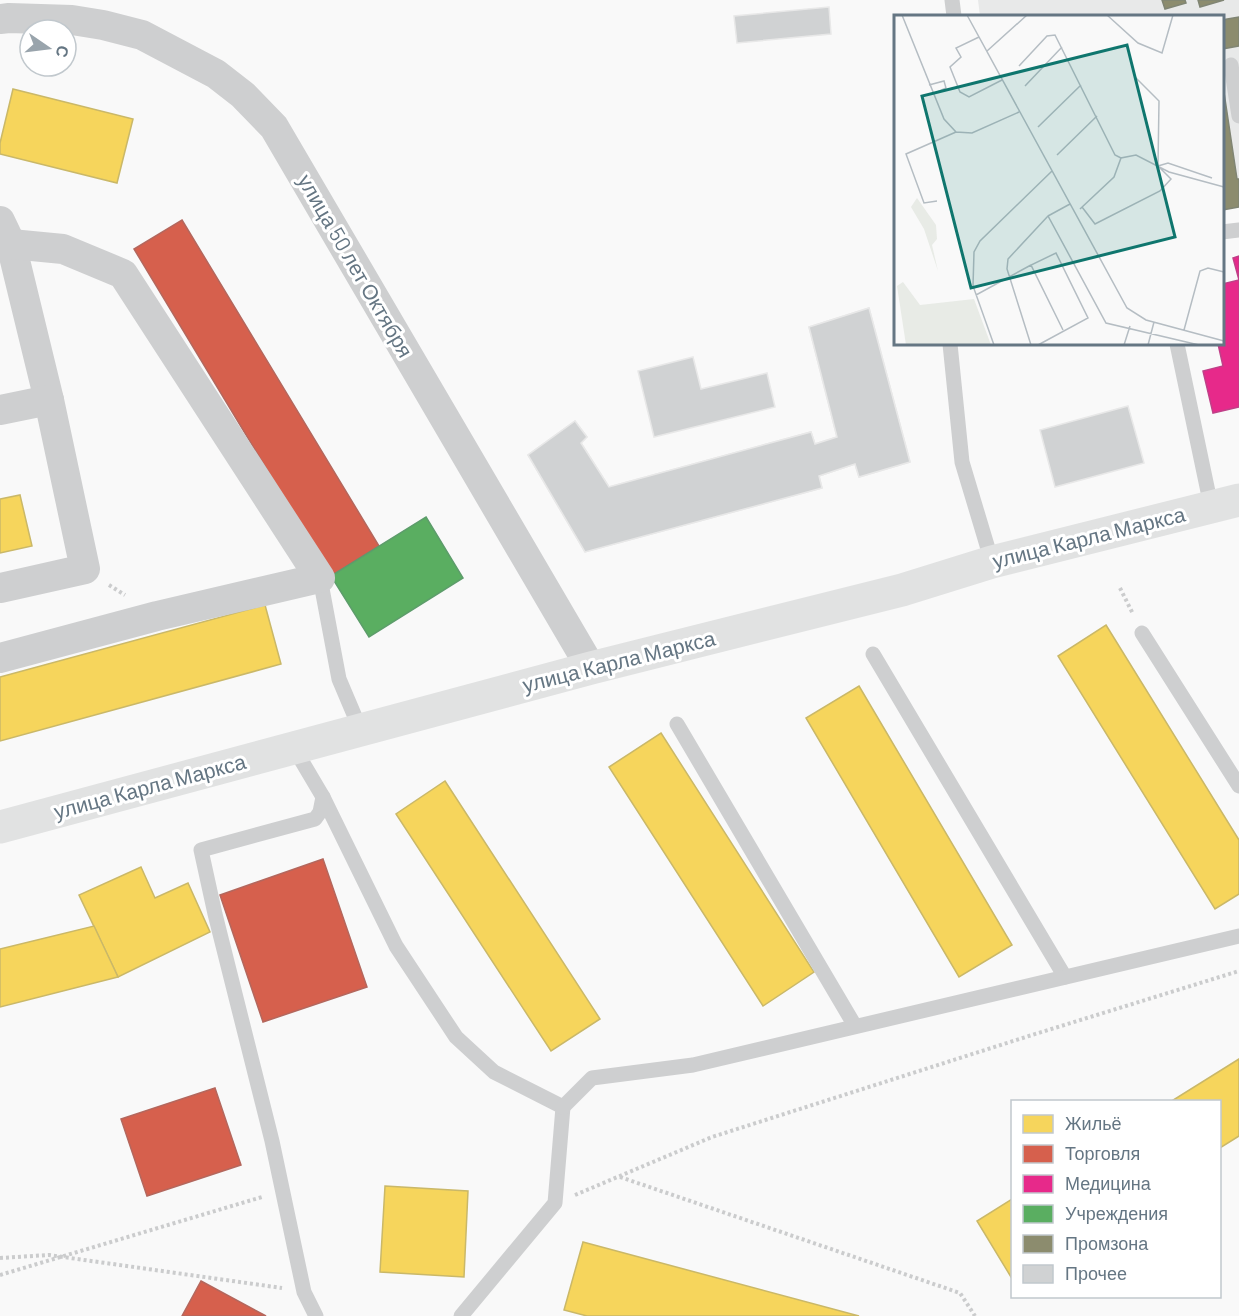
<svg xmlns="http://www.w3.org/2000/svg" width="1239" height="1316" viewBox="0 0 1239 1316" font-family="Barlow,sans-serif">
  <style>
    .built { fill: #e8e9e9 }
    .homes { fill: #f6d55c; stroke: #cab868; stroke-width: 1.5 }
    .shops { fill: #d6604d; stroke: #b4675d; stroke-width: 1.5 }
    .health { fill: #e7298a; stroke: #c04088; stroke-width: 1.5 }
    .public { fill: #5aae61; stroke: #5d9d6b; stroke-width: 1.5 }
    .industry { fill: #8c8c6e; stroke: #808574; stroke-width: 1.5 }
    .building { fill: #d0d2d3; stroke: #e8e8e8; stroke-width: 1.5 }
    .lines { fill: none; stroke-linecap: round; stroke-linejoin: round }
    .path { stroke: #cbcccd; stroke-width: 4; stroke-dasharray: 3 3; stroke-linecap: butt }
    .lane { stroke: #cecfd0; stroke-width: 15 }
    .street { stroke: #cecfd0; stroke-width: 30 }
    .secondary { stroke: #e1e2e2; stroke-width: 33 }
    .labels { text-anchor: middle; stroke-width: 6; stroke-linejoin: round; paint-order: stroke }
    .street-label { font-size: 21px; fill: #657683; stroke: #fff }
    .inset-road { fill: none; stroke: #b5bdc3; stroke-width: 1.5 }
    .view { fill: #0f766e; fill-opacity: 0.15; stroke: #0f766e; stroke-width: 3 }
    .inset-edge { fill: none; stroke: #657683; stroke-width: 3 }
  </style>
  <rect width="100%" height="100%" fill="#f9f9f9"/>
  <polygon class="built" points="978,0 1239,0 1239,207 1223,210 1222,16 980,16"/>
  <g class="homes">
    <polygon points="13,89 133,119 117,183 0,154 0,143"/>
    <polygon points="20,495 32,546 0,553 0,499"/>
    <polygon points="265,605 281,664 0,741 0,677"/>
    <polygon points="1106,625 1239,840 1239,894 1215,909 1058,656"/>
    <polygon points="859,686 1012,945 959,977 806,718"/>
    <polygon points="661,733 814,972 763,1006 609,767"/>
    <polygon points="445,781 600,1019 551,1051 396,814"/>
    <polygon points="141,867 155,898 188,883 210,932 118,977 79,895"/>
    <polygon points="94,926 118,977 0,1007 0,949"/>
    <polygon points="1239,1059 1239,1136 1220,1148 1220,1102 1170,1102"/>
    <polygon points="385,1186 468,1191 464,1277 380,1272"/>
    <polygon points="1012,1199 1012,1276 1011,1277 977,1221"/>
    <polygon points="583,1242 859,1316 587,1316 564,1310"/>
  </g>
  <g class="shops">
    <polygon points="182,220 379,546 331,576 134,249"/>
    <polygon points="323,859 367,987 263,1022 220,895"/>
    <polygon points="215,1088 241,1165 147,1196 121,1119"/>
    <polygon points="201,1281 266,1316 182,1316"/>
  </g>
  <polygon class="health" points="1239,256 1239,407 1213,413 1203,371 1223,366 1218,344 1222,344 1222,284 1239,280 1233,258"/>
  <polygon class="public" points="426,517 463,578 369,637 331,576"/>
  <g class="industry">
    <polygon points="1162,0 1185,0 1186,3 1165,9"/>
    <polygon points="1198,0 1224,0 1200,7"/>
    <polygon points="1239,17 1239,46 1222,49 1222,20"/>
    <polygon points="1222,79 1237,179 1239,179 1239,207 1222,210"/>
  </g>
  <g class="building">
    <polygon points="829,7 831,34 737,43 734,16"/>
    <polygon points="869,308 910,462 859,477 855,464 819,476 822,488 585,552 528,455 575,421 587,437 581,443 609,487 811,432 815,444 837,437 809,327"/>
    <polygon points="869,308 910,462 859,477 855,464 819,476 822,488 585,552 528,455 575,421 587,437 581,443 609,487 811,432 815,444 837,437 809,327"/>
    <polygon points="693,357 701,389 767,373 775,407 654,437 638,371"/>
    <polygon points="1128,406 1144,463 1055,487 1040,430"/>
  </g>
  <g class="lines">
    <g class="path">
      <polyline points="109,585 125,595"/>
      <polyline points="1120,588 1133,614"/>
      <polyline points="620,1177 960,1293 975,1316"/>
      <polyline points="575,1195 712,1137 1032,1035 1239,971"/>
      <polyline points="0,1258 49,1255 282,1288"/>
      <polyline points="0,1275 262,1197"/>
    </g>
    <g class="lane">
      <polyline points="952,0 954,16"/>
      <polyline points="1231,65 1239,116"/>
      <polyline points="1222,232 1239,230"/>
      <polyline points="950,344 962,462 992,562"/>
      <polyline points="1177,344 1211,506"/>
      <polyline points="320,578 339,679 361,731"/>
      <polyline points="1142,633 1239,786"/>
      <polyline points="873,654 1065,977"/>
      <polyline points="677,724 855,1026"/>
      <polyline points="294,748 323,797 396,946 456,1037 494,1072 563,1107 555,1203 461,1316"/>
      <polyline points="563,1107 592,1078 693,1065 1239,936"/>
      <polyline points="316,1316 304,1292 272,1141 215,914 201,850 315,819 320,812 323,797"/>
    </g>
    <g class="street">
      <polyline points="0,19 9,18 72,20 103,25 142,35 216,74 243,95 274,127 591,668"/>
      <polyline points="0,221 11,244 49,400"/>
      <polyline points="0,244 11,244 63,249 123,274 320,578 157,616 0,658"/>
      <polyline points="0,410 49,400 85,569 0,588"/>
    </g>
    <polyline class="secondary" points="0,827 591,668 902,590 992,562 1239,500"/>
  </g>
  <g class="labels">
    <g class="street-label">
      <text transform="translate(355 266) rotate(60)" y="7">улица 50 лет Октября</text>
      <text transform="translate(1089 538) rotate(-14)" y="7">улица Карла Маркса</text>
      <text transform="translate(619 662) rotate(-14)" y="7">улица Карла Маркса</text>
      <text transform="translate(150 787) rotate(-15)" y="7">улица Карла Маркса</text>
    </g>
  </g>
  <g transform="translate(894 15)">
    <rect width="330" height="330" fill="#f9f9f9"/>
    <path d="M23,183L42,210L43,224L38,230L44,256L30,214L17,192ZM9,267L26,290L80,284L97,330H12L3,271Z" fill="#e8ebe6"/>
    <path class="inset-road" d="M8,0L50,104L62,117L78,118L125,97M73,0L233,293L252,305L330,326M213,0L244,28L268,38L279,0M85,22L62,33L67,42L56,52L66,77L75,82L108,65M93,36L133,0M125,51L153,21L161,20L221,140L227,143M35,70L50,66L52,73L39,79M131,71L168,32M144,112L187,70M163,140L203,101M264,151L274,148L318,163M43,186L30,188L12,139L62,117M188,192L201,209L266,176L277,164L264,151L265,86L241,62M186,194L220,162L227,143L242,140L275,157L330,172M154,201L176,189M82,280L137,250M290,315L306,256L314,253L330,257M100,330L79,271L80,237L86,226L158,156M137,330L113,254L114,244L154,201L212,308L305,330M144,330L194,303L162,238L137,250L169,315M230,330L236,311M254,330L260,307"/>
    <path class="view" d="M233,30L281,222L77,273L28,81Z"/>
    <rect width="330" height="330" class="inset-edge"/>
  </g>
  <rect x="1011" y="1100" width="210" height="198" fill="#ffffff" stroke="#c1c8cd" stroke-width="1.5"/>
  <rect x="1023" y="1115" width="30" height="18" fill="#f6d55c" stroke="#c1c8cd" stroke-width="1.5"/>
  <text x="1065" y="1130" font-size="18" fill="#657683">Жильё</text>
  <rect x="1023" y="1145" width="30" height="18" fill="#d6604d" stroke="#c1c8cd" stroke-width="1.5"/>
  <text x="1065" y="1160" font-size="18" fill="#657683">Торговля</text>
  <rect x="1023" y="1175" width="30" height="18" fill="#e7298a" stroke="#c1c8cd" stroke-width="1.5"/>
  <text x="1065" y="1190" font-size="18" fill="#657683">Медицина</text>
  <rect x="1023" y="1205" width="30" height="18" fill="#5aae61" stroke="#c1c8cd" stroke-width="1.5"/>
  <text x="1065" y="1220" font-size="18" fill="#657683">Учреждения</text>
  <rect x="1023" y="1235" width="30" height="18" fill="#8c8c6e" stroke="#c1c8cd" stroke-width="1.5"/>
  <text x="1065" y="1250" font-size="18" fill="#657683">Промзона</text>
  <rect x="1023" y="1265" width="30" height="18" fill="#d0d2d3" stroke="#c1c8cd" stroke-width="1.5"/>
  <text x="1065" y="1280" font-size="18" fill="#657683">Прочее</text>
  <g transform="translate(48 48) rotate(104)"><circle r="28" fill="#ffffff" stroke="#c1c8cd" stroke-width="1.5"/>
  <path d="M0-4.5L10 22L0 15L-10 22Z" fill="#99a4ac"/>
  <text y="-9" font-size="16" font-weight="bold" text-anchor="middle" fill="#657683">С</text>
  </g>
</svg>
